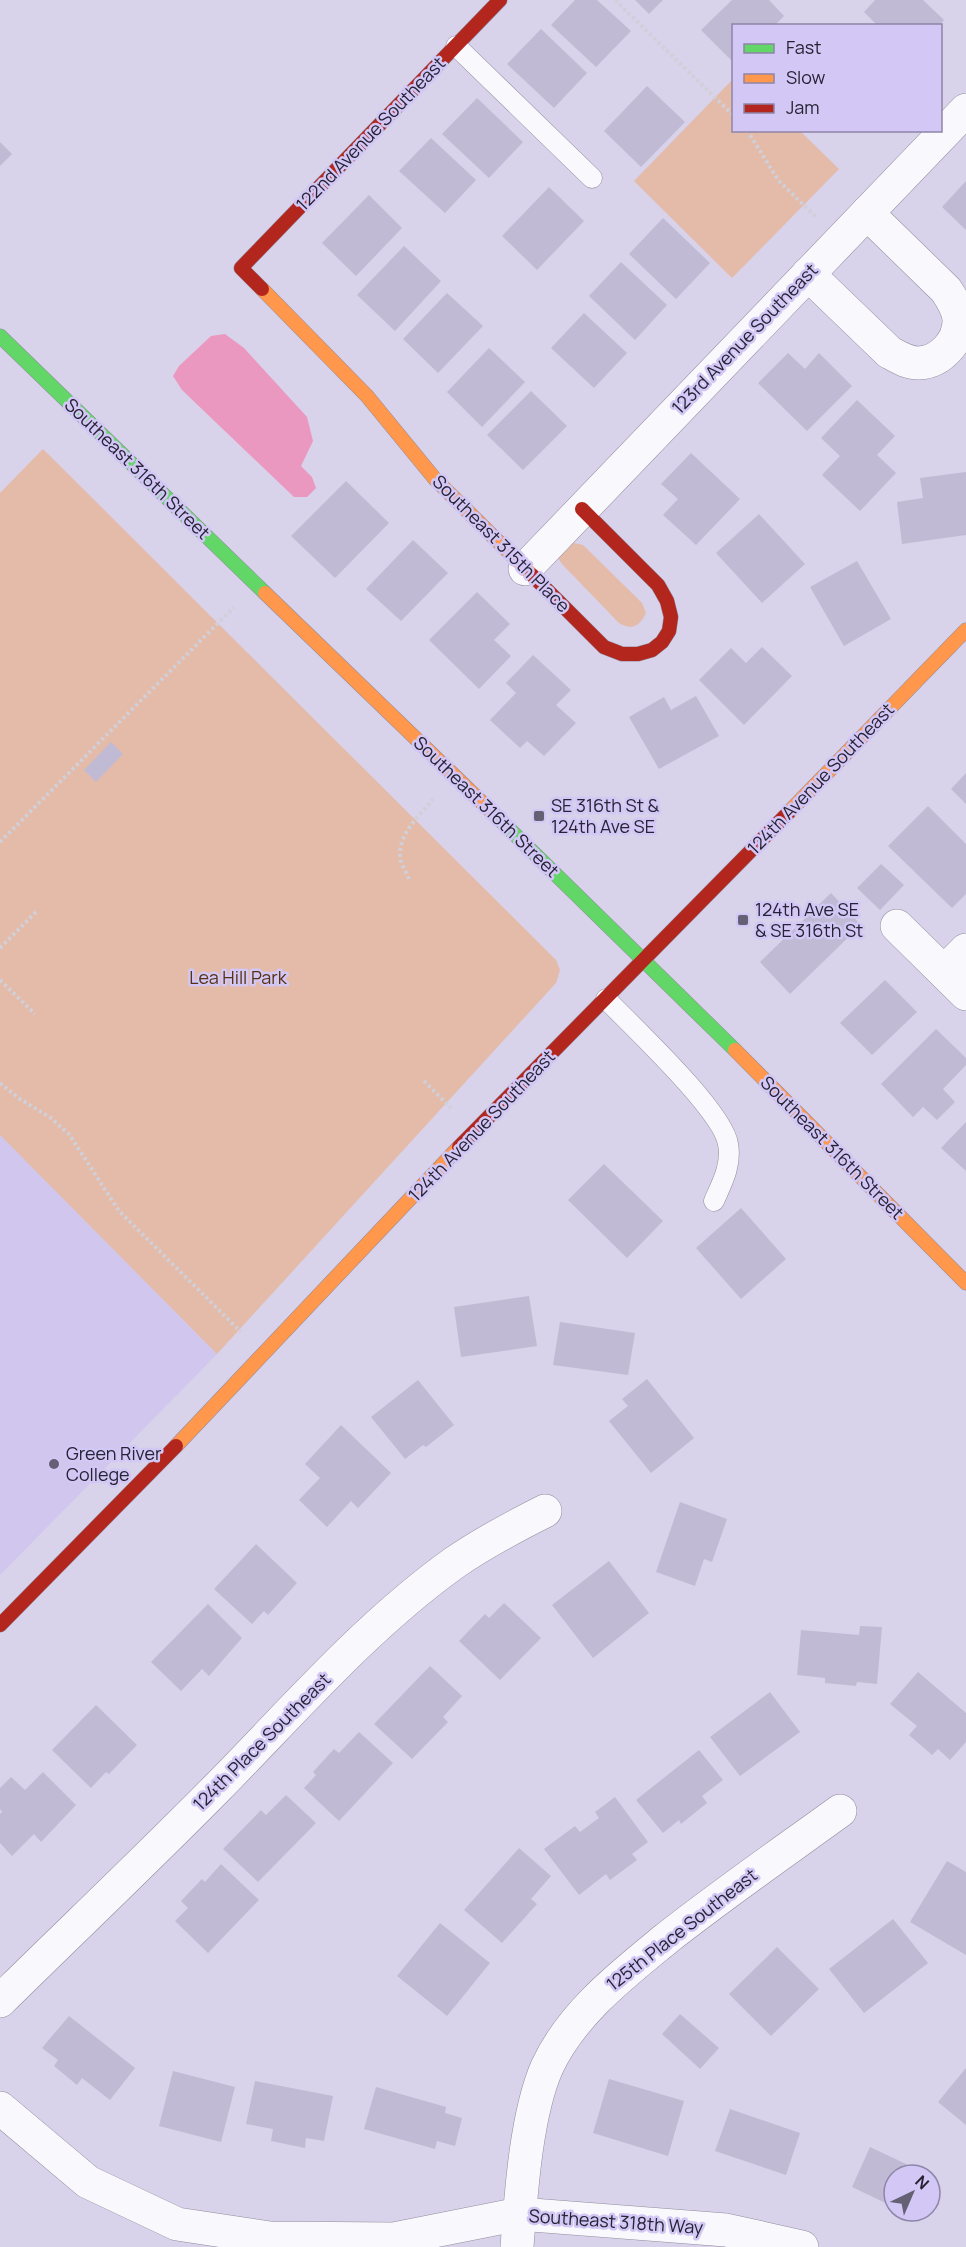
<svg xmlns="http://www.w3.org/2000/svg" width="966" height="2247" viewBox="0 0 966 2247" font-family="Manrope,sans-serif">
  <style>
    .built { fill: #d0c6ee }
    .green { fill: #e4baa8 }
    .water { fill: #eb98c0 }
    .building { fill: #c1bad4 }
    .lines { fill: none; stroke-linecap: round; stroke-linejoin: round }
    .lane-casing { stroke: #918c9e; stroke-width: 21 }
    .street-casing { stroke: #918c9e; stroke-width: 34 }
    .fast-casing { stroke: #918c9e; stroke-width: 15 }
    .slow-casing { stroke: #918c9e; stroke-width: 15 }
    .jam-casing { stroke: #918c9e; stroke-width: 15 }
    .path { stroke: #d1cfd7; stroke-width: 4; stroke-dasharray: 3 3; stroke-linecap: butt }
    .lane { stroke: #f9f8fc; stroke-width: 20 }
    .street { stroke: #f9f8fc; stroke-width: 33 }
    .fast { stroke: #63d668; stroke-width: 14 }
    .slow { stroke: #ff974d; stroke-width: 14 }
    .jam { stroke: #b3261e; stroke-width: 14 }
    .poi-dot { fill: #656074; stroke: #d2c7f5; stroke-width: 2 }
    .labels { text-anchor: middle; stroke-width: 5; stroke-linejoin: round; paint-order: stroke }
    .street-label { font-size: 18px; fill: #272334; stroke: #d2c7f5 }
    .poi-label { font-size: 18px; fill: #272334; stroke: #d2c7f5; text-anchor: start }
    .park-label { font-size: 18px; fill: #583111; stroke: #d2c7f5 }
  </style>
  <rect width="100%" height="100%" fill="#d8d2ea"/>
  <polygon class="built" points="0,1135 217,1354 0,1575"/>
  <g class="green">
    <polygon points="733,79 734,130 800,131 839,169 732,278 634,181"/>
    <polygon points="43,449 556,960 560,970 556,983 217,1354 0,1135 0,493"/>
    <path d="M574,543L583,545L642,603L646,613C640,625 633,631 619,623L562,564L558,558L567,544Z"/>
  </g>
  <polygon class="water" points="225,334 244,348 307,417 313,441 301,466 312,477 316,488 307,497 294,497 182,390 173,376 179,366 211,336"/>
  <g class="building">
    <polygon points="575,0 597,0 631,31 596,67 551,25"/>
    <polygon points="635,0 663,0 649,14"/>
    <polygon points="732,0 769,0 784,16 774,26 734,26 734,63 701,30"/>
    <polygon points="875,0 923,0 944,20 939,26 878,26 864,12"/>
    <polygon points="541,29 587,73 554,108 507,64"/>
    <polygon points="647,86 685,122 641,167 604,131"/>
    <polygon points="477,98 523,142 489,178 442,134"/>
    <polygon points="431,138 476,180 445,213 399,171"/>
    <polygon points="0,142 12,154 0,166"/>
    <polygon points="966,181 966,230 942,207"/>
    <polygon points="549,187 584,221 537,270 502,236"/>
    <polygon points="369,195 402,228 356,276 322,243"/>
    <polygon points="663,218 710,263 676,299 629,254"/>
    <polygon points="404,246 441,281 395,331 357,295"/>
    <polygon points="621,262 667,305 635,340 589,296"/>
    <polygon points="447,293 483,326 438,373 403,339"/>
    <polygon points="584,313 627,353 594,388 551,348"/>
    <polygon points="489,348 525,382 482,427 447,392"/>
    <polygon points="788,353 805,369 819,353 852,386 807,431 758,383"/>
    <polygon points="531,391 567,426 523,470 487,435"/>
    <polygon points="857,400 895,436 877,455 896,473 860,511 822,475 840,456 821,438"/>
    <polygon points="691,453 740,499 696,545 663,515 678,499 661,484"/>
    <polygon points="966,472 966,535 902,544 897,502 923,498 920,478"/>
    <polygon points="346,481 389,523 335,578 291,536"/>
    <polygon points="759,514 805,564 762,603 716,553"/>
    <polygon points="413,540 448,573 401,621 366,589"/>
    <polygon points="857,561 891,619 844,646 810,587"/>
    <polygon points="477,592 510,624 494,640 511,656 479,689 429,640"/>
    <polygon points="762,647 792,676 744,725 699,680 731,648 746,663"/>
    <polygon points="533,655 571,690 556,705 576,723 544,756 527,741 520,748 490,720 516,693 506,683"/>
    <polygon points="696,696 719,736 659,769 629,717 664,697 671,710"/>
    <polygon points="111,742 123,754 96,782 84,770"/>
    <polygon points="966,773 966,804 951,789"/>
    <polygon points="928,806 966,844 966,894 952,908 888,846"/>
    <polygon points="881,864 904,885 880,910 857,888"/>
    <polygon points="831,893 861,925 790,994 760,962"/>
    <polygon points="885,980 917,1012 872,1055 840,1023"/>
    <polygon points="936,1029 966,1058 966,1065 943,1089 955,1102 937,1120 923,1107 913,1117 881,1084"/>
    <polygon points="966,1122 966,1171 941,1148"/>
    <polygon points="604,1164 663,1221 627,1258 568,1200"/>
    <polygon points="741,1208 786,1259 741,1299 696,1248"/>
    <polygon points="529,1296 537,1346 461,1357 454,1307"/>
    <polygon points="560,1322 635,1333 628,1375 553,1365"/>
    <polygon points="647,1379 694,1438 651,1473 609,1421 628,1406 622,1399"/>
    <polygon points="418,1380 454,1425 426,1447 423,1445 405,1459 371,1417"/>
    <polygon points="341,1425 391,1473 358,1508 351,1501 327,1527 299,1500 320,1478 305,1464"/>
    <polygon points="680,1502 727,1519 712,1562 704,1559 695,1586 656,1572"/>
    <polygon points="256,1544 297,1583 268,1615 264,1611 252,1624 214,1589"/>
    <polygon points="609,1561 649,1613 593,1658 552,1605"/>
    <polygon points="504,1603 541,1638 500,1680 459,1641 485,1614 489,1618"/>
    <polygon points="208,1604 242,1638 209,1676 202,1669 181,1691 151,1662"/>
    <polygon points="860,1626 882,1627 877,1684 857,1682 856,1686 825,1683 825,1678 797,1675 801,1630 859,1635"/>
    <polygon points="430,1666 462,1696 443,1717 448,1722 412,1759 374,1724"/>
    <polygon points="918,1672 966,1713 966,1742 950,1760 938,1749 932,1755 909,1735 917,1726 890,1704"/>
    <polygon points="770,1692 800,1732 740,1776 710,1737"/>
    <polygon points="96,1705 137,1745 109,1774 106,1772 91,1788 52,1750"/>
    <polygon points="359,1732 393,1763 339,1821 304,1788 316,1775 313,1772 334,1749 339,1753"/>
    <polygon points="699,1750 723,1780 702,1796 707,1803 681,1824 679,1820 663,1833 636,1800"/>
    <polygon points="43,1772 76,1805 41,1842 34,1834 12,1856 0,1843 0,1814 2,1812 0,1809 0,1788 11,1777 25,1790"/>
    <polygon points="286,1795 316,1823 258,1882 223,1849 261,1810 266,1815"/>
    <polygon points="615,1797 648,1842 632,1854 637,1860 610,1880 606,1874 579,1895 544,1849 575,1826 580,1832 599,1818 595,1812"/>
    <polygon points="519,1848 551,1876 531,1899 537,1904 502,1943 464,1910"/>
    <polygon points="947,1861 966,1872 966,1955 910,1922"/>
    <polygon points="221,1864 259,1900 208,1953 175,1921 188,1908 181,1901 202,1879 205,1882"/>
    <polygon points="893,1919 928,1963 864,2013 829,1969"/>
    <polygon points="440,1923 490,1963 447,2016 397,1976"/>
    <polygon points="777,1947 819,1989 771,2036 729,1994"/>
    <polygon points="680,2014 719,2048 700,2069 662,2034"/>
    <polygon points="69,2016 135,2068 110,2100 82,2078 77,2085 54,2066 58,2060 42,2048"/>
    <polygon points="966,2068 966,2125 938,2102"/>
    <polygon points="173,2071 235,2087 221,2142 159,2126"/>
    <polygon points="609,2079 684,2101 668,2156 593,2133"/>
    <polygon points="255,2081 333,2096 324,2141 306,2138 305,2148 271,2141 273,2129 246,2124"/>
    <polygon points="376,2087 446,2107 445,2113 462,2118 455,2146 437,2141 435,2149 364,2129"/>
    <polygon points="730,2109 800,2133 786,2175 715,2151"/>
    <polygon points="870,2147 925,2173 924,2175 894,2175 894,2207 852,2187"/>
  </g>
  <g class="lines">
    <g class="lane-casing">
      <g id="lane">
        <polyline points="456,46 592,178"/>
        <path d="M606,999C633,1027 723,1111 728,1144C732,1165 722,1183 714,1201"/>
      </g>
    </g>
    <g class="street-casing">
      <g id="street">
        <path d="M808,274L889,352C898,357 907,363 919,363C941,362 960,341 959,319C958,308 952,299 946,290L867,213"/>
        <polyline points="525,569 966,110"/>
        <polyline points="897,926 966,994"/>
        <polyline points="944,972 966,950"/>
        <path d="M0,2001C72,1930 146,1860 217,1788C293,1711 366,1626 454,1563C483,1543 513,1527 545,1511"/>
        <polyline points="0,2108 88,2182 177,2224 270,2238 394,2239 519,2214 726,2230 802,2247"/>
        <path d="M517,2247C521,2194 526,2115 547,2067C572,2013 622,1975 667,1938C723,1894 782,1853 840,1811"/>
      </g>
    </g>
    <g class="fast-casing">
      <g id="fast">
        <polyline points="0,336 265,593"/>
        <polyline points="494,814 735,1050"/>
      </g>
    </g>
    <g class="slow-casing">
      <g id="slow">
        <polyline points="262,289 367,396 435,479 532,575"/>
        <polyline points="265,593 494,814"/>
        <polyline points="789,812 966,630"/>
        <polyline points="735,1050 966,1283"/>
        <polyline points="176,1446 459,1147"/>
      </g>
    </g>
    <g class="jam-casing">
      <g id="jam">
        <polyline points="262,289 241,268 500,0"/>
        <polyline points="532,575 604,647 622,654 638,654 652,650 662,642 669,631 671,617 667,601 658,585 582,509"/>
        <polyline points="459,1147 789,812"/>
        <polyline points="0,1625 176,1446"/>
      </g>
    </g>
    <g class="path">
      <polyline points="615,0 734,116"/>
      <polyline points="747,130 778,180 817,218"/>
      <polyline points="0,842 234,607"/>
      <path d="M409,879C406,872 401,864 400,857C398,834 420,815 433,799"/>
      <polyline points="0,948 36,912"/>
      <polyline points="0,980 35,1014"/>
      <polyline points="424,1081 451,1108"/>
      <polyline points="0,1083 20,1099 51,1118 69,1134 119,1211 241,1332"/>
    </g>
    <use href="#lane" class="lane"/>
    <use href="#street" class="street"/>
    <use href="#fast" class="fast"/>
    <use href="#slow" class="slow"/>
    <use href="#jam" class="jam"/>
  </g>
  <g class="poi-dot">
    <rect x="533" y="810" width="12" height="12" rx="3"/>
    <rect x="737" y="914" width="12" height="12" rx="3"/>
    <circle cx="54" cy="1464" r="6"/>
  </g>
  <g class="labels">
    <g class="street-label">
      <text transform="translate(371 134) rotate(-46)" y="6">122nd Avenue Southeast</text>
      <text transform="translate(745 339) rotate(-46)" y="6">123rd Avenue Southeast</text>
      <text transform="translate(137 469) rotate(44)" y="6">Southeast 316th Street</text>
      <text transform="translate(501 544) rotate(45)" y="6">Southeast 315th Place</text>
      <text transform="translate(821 779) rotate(-46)" y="6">124th Avenue Southeast</text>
      <text transform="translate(486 807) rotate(44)" y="6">Southeast 316th Street</text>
      <text transform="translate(482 1126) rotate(-46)" y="6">124th Avenue Southeast</text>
      <text transform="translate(832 1148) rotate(45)" y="6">Southeast 316th Street</text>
      <text transform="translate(262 1742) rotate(-45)" y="6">124th Place Southeast</text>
      <text transform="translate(682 1930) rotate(-38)" y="6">125th Place Southeast</text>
      <text transform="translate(616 2222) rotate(4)" y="6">Southeast 318th Way</text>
    </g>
    <g class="poi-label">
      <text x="551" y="812">SE 316th St &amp;<tspan x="551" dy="21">124th Ave SE</tspan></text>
      <text x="755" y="916">124th Ave SE<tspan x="755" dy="21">&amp; SE 316th St</tspan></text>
      <text x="66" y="1460">Green River<tspan x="66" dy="21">College</tspan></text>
    </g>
    <g class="park-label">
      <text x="238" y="984">Lea Hill Park</text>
    </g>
  </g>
  <rect x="732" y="24" width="210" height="108" fill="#d2c7f5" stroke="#8e85a8" stroke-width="1.5"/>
  <rect x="744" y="44" width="30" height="9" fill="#63d668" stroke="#8e85a8" stroke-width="1.5"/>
  <text x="786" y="54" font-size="18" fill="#272334">Fast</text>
  <rect x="744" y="74" width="30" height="9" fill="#ff974d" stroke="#8e85a8" stroke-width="1.5"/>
  <text x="786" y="84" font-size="18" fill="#272334">Slow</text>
  <rect x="744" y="104" width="30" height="9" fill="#b3261e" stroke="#8e85a8" stroke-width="1.5"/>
  <text x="786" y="114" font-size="18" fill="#272334">Jam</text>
  <g transform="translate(912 2193) rotate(44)"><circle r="28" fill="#d2c7f5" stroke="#8e85a8" stroke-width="1.5"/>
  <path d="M0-4.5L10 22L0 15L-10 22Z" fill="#656074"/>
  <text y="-9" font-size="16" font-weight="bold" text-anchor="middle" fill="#272334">N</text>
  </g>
</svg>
